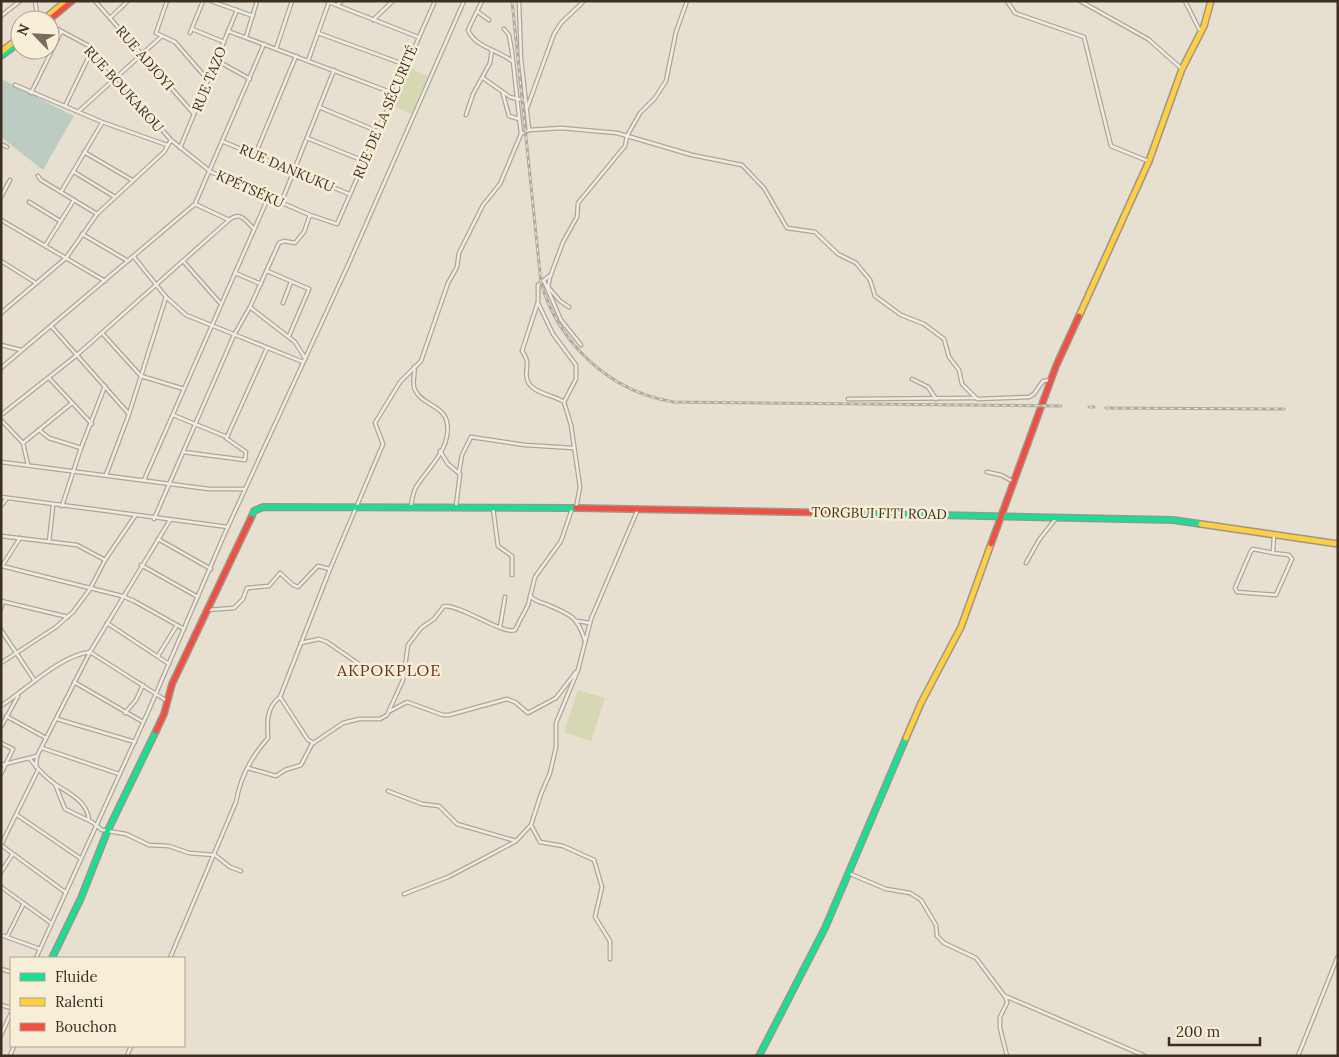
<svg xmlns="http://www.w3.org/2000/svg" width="1339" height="1057" viewBox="0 0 1339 1057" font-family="Lora,serif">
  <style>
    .green { fill: #d6d7b3 }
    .water { fill: #bcccc2 }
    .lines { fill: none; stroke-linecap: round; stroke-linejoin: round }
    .street-casing { stroke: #ada599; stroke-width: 5 }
    .fast-casing { stroke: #9c958a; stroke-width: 8 }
    .slow-casing { stroke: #9c958a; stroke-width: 8 }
    .jam-casing { stroke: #9c958a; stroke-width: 8 }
    .street { stroke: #efebe3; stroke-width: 2.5 }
    .fast { stroke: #16e098; stroke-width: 5 }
    .slow { stroke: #ffcf43; stroke-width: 5 }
    .jam { stroke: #f24e42; stroke-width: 5 }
    .rail-casing { stroke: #afaaa2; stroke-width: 3 }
    .rail { stroke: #f7eed8; stroke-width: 1; stroke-dasharray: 4; stroke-linecap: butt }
    .labels { text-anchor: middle; stroke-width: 5; stroke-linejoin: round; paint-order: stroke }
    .street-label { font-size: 14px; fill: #3d2e20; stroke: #f7eed8 }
    .quarter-label { font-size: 16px; letter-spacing: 1px; fill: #6b2e1e; stroke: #f7eed8 }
  </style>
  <rect width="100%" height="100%" fill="#e7e0d1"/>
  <g class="green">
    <polygon points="406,66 428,76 412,114 390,105"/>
    <polygon points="578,690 605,698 591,741 564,732"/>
  </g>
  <polygon class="water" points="1,79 74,116 43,170 1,137"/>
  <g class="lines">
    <g class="street-casing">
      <g id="street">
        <polyline points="35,1 38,20"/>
        <polyline points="95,1 194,114"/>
        <polyline points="167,1 156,33 175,42 208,80"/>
        <polyline points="211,1 253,16"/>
        <polyline points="326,1 418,37"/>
        <path d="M482,1L468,30C475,47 498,50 512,61"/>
        <polyline points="519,1 521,59 529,130"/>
        <polyline points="1007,1 1015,13 1084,37 1111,146 1148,161"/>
        <polyline points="1080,1 1148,39 1182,69"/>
        <polyline points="1185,1 1200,31"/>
        <polyline points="337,5 342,1"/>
        <polyline points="478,12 489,20"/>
        <polyline points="1,16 20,1"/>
        <polyline points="110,18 128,1"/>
        <polyline points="373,20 393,1"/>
        <polyline points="50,25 89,46 171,140 211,172 310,215 337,224 435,1"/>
        <polyline points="192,29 224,42"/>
        <polyline points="504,29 509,35 512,52 521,134"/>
        <polyline points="228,31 393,93"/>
        <polyline points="190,33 203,1"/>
        <polyline points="318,33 406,65"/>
        <polyline points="246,37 257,1"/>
        <polyline points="276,49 292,1"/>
        <polyline points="216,60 250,79"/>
        <polyline points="308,61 329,2"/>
        <polyline points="483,78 510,97 526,101"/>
        <polyline points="15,85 102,122 167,145"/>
        <polyline points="31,93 61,32"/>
        <polyline points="503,94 509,116 519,119"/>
        <polyline points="65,106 92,50"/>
        <polyline points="319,107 377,131"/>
        <polyline points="527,108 554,34 561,23 584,1"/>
        <polyline points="79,111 162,36"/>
        <polyline points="466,115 473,94 490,63 492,50"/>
        <polyline points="307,138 364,161"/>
        <polyline points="224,142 349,194"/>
        <polyline points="1,144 7,147"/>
        <polyline points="180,148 237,10"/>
        <polyline points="84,152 132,180"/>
        <polyline points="255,155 296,56"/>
        <polyline points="74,172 115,197"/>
        <polyline points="38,176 41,180 97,214"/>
        <polyline points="61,192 102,123"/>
        <polyline points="1,197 10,180"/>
        <polyline points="29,202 60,221"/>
        <polyline points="281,203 334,70"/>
        <polyline points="195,204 229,220"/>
        <polyline points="1,220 105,281"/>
        <polyline points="82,234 128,261"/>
        <polyline points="45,246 74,200"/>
        <polyline points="134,257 166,297 186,315 303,362"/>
        <polyline points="1,261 36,283"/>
        <polyline points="183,261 221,304"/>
        <polyline points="267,271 309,289 289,336"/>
        <polyline points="235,273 261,284"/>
        <path d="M549,276L538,285V302L522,351C532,366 524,366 527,379C530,393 554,395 564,402L571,425L580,487L576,508"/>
        <polyline points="544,281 561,320 581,345"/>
        <polyline points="283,303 291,282"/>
        <polyline points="538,303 553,334 576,365 576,379 564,402"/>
        <polyline points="569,307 560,301 548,287 550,277 563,242 577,217 578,203 625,146 627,136 640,113 655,98 666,81 676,32 687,1"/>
        <polyline points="251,308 295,342 305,358"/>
        <polyline points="1,313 66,258 97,214 164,152 171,140"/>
        <polyline points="52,327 129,414"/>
        <polyline points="102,333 141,376 184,389"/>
        <polyline points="1,345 21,350"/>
        <polyline points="1,368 195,204 264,44"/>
        <polyline points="49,378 92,424"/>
        <polyline points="912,379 928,387 936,399"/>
        <polyline points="848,399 974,398"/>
        <path d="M1,415L77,355L229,220C241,211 245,220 254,229"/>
        <polyline points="173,415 227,437 267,348"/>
        <polyline points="1,420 23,443 28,465"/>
        <polyline points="39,430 49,438 81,448"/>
        <polyline points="23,443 72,403"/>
        <polyline points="440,451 448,464 460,474 456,506"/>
        <polyline points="183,452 245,460 246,452 226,438"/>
        <polyline points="1,462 209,489 245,489"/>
        <polyline points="459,472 462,455 471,437 525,445 573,448"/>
        <polyline points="987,472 1001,475 1014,482"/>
        <polyline points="106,475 129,414 166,297"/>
        <polyline points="144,480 268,198"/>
        <polyline points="1,497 228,527"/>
        <polyline points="1,506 7,498"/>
        <polyline points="62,506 81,448 105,386"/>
        <path d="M411,506C412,499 413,493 416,487C428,468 452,448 447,422C443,405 422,405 415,390C411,382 416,375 414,367"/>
        <polyline points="493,508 498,546 512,556 512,575"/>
        <polyline points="154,519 234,335 250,307 279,243 284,241 295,243 304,232 310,215"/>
        <polyline points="1,536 77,545 105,560"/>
        <polyline points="158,539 211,569"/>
        <polyline points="49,542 53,506"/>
        <polyline points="1273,553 1289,555 1292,559 1276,595 1237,592 1235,588 1251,551 1253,549 1273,553 1274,535"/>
        <polyline points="1026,563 1039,540 1057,517"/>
        <polyline points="141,565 198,597"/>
        <polyline points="2,566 122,596 134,601 184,629"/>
        <polyline points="2,566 20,538"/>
        <path d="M530,596C536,602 541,602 548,605C570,614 578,617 585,641"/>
        <polyline points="1,601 68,617"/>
        <polyline points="1,608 3,601"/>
        <polyline points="207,610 234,608 243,599 247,588 269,586 280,573 293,585 298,587 318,566 330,569"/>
        <polyline points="577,621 590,623"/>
        <polyline points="107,623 169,664"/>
        <polyline points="500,627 505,597"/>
        <polyline points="1,630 35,681"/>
        <polyline points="301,643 319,639 327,642 359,664"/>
        <polyline points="158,656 177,625"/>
        <polyline points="1,663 56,627 73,612 90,589 105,560 135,516"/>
        <polyline points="74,682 143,722"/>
        <polyline points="280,697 308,740 314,743"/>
        <path d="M1,706C27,689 59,656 90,652L167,701"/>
        <polyline points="390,711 407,702 443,715 449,715 507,699 515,702 528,713 556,698 576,672"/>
        <polyline points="125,713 136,700 143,685"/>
        <polyline points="6,716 46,738"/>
        <polyline points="57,719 135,742"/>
        <polyline points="1,727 18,696"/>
        <polyline points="1,743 13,749 1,774"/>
        <polyline points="42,748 119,774"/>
        <path d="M30,759C37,768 45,777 55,784C70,794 87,801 89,820"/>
        <polyline points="1,765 37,756"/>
        <polyline points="36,767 37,756 90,652 170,520"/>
        <path d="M248,768L276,776L285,770L301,765L312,744L343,723L359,719H380L387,715L403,680L408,645L421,628L434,619L444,606C464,606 503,635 515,630L528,605L535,577L561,541L572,509"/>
        <polyline points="38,770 1,845 65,892"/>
        <polyline points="55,784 65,809 92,822 102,830 126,834 149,845 169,846 189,853 215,855 230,867 241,871"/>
        <polyline points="388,791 422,804 439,806 457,824 516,841"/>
        <polyline points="17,815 80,858"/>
        <polyline points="531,825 540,842 563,846 594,860 602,887 595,917 610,941 610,959"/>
        <polyline points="1,872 12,855"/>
        <polyline points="848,873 886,889 910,893 921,900 936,925 937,936 944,943 976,958 1006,998 1007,1003 1000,1017 1000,1028 1007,1056"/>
        <polyline points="1,887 51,923"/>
        <polyline points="404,894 448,877 490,855 516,841 531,825 541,794 550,773 556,747 556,723 578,670 591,619 638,509"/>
        <polyline points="1,935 40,949"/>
        <polyline points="7,937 23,905"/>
        <polyline points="36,958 148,712 225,533 349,263 464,1"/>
        <path d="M170,958L236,802C240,778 252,756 268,738C267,722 266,708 280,697L330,569L383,444L375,423L400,382L421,361L448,283L457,267L459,253L483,205L500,184L521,134L529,130L561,128L617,133L692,155L742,165L764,188L787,228L815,232L838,254L856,263L870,280L875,296L901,315L924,324L944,339L949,357L959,370L962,384L977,399L1029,397L1034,394L1043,381L1050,380"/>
        <polyline points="1,969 11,972"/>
        <polyline points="1005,996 1145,1056"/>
        <polyline points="1,1005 11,1008"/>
        <polyline points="1,1035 11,1013"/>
        <polyline points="10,1056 14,1046"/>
        <polyline points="127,1056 131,1046"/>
        <polyline points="1298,1056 1338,956"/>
      </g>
    </g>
    <g class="fast-casing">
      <g id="fast">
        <polyline points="1,56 20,42"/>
        <polyline points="845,513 1173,520 1201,524"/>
        <polyline points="251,518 254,511 263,507 576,508"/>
        <polyline points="52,958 81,898 107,832 156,731"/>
        <polyline points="759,1056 825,928 906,738"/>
      </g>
    </g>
    <g class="slow-casing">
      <g id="slow">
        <polyline points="43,20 66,1"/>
        <polyline points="1,52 20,37"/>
        <polyline points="1079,316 1149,161 1182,69 1204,26 1211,1"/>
        <polyline points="1201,524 1338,544"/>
        <polyline points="906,738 921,703 961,627 991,544"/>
      </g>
    </g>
    <g class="jam-casing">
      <g id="jam">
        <polyline points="49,20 72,1"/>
        <polyline points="576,508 845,513"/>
        <polyline points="991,544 1056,366 1079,316"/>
        <polyline points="156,731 164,714 172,684 251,518"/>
      </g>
    </g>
    <use href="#street" class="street"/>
    <use href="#fast" class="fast"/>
    <use href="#slow" class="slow"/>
    <use href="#jam" class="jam"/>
    <g class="rail-casing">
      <g id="rail">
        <path d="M512,1L541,283C559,344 610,392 674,402L1061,406"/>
        <polyline points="1089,407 1094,407"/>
        <polyline points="1106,408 1284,409"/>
      </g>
    </g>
    <use href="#rail" class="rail"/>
  </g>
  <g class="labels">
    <g class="street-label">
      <text transform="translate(145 58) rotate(49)" y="5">RUE ADJOYI</text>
      <text transform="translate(209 79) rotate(-68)" y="5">RUE TAZO</text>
      <text transform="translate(124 89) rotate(48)" y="5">RUE BOUKAROU</text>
      <text transform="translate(385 112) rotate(-67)" y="5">RUE DE LA SÉCURITÉ</text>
      <text transform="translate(287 168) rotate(23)" y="5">RUE DANKUKU</text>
      <text transform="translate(250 189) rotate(24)" y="5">KPÉTSÉKU</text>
      <text transform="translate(879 513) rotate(1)" y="5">TORGBUI FITI ROAD</text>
    </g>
    <g class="quarter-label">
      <text x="389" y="676">AKPOKPLOE</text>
    </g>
  </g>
  <rect width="1339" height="1057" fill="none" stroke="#3d2e20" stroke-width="5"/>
  <rect x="10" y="957" width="175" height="90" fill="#f7eed8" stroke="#ada18e"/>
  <rect x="20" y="973" width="25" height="8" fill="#16e098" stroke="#ada18e"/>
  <text x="55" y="982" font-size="15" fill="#3d2e20">Fluide</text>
  <rect x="20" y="998" width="25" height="8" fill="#ffcf43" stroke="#ada18e"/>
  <text x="55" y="1007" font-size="15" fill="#3d2e20">Ralenti</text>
  <rect x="20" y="1023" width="25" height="8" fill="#f24e42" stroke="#ada18e"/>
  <text x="55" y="1032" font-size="15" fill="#3d2e20">Bouchon</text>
  <g transform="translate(35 35) rotate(294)"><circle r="24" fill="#f7eed8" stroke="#ada18e"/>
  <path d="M0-4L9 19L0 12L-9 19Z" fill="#786c5e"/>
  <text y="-8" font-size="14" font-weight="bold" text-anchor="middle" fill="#3d2e20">N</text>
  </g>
  <path d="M1169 1037v8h91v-8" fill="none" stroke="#3d2e20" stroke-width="2.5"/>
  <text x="1176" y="1037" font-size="15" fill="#3d2e20" stroke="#f7eed8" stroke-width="4" paint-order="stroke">200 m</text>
</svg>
